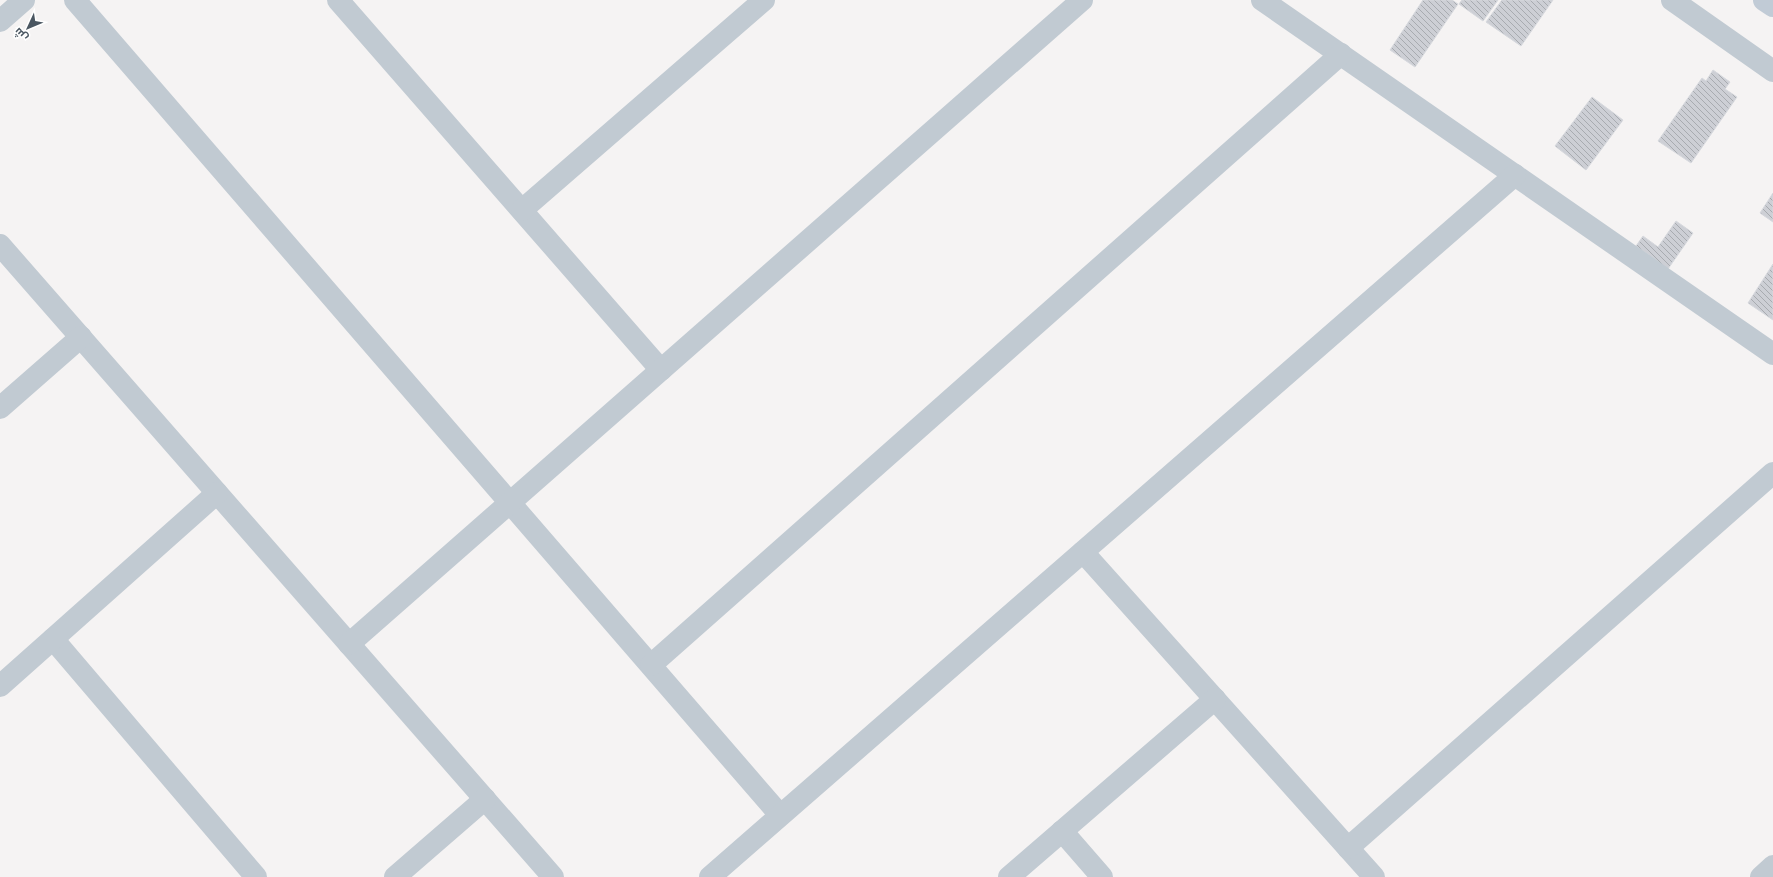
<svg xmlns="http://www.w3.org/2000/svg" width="1773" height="877" viewBox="0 0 1773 877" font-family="Poppins,Cairo,sans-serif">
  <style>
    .building { fill: url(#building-back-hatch); stroke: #d7d9de }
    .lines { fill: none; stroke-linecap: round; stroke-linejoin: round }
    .minor { stroke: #c1cad2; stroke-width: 22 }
    .tertiary { stroke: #c1cad2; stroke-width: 22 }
    .secondary { stroke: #c1cbd6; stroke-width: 22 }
  </style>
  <defs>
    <pattern id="building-back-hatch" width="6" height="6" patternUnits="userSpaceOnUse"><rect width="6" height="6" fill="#cdcfd5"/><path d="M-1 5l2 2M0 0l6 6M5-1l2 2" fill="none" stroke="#a8abb0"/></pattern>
  </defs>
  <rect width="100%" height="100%" fill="#f5f3f3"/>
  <g class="building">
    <polygon points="1423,0 1452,0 1458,4 1415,67 1390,50"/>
    <polygon points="1462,0 1498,0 1483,21 1459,4"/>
    <polygon points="1502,0 1553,0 1521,46 1486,22"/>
    <polygon points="1713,70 1730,82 1725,89 1737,97 1691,163 1658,141 1702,78 1706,81"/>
    <polygon points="1592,97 1623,120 1586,170 1555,146"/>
    <polygon points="1773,193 1773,222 1760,213"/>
    <polygon points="1676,221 1693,233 1668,269 1636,246 1643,236 1658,247"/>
    <polygon points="1773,264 1773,320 1748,303"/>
  </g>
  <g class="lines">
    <g class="minor">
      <polyline points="75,0 780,815"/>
      <polyline points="338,0 661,370"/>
      <polyline points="1262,0 1773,354"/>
      <polyline points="1672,0 1773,71"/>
      <polyline points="0,21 24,0"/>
      <polyline points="522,210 764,0"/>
      <polyline points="0,245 553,877"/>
      <polyline points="0,408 81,337"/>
      <polyline points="1083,552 1374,877"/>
      <polyline points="53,639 256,877"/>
      <polyline points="349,644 1082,0"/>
      <polyline points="651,665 1341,54"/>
      <polyline points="0,686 217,493"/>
      <polyline points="1062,831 1102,877"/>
      <polyline points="1348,848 1773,473"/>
      <polyline points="395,877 485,799"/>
      <polyline points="710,877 1515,175"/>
      <polyline points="1009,877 1215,699"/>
    </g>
    <polyline class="tertiary" points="1761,877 1773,866"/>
    <polyline class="secondary" points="1764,0 1773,6"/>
  </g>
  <g transform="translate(28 28) rotate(226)" stroke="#ffffff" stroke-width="3" paint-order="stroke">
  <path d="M0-3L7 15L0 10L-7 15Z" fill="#4a5661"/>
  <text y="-6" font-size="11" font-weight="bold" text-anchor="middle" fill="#4a5661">ش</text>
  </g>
</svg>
